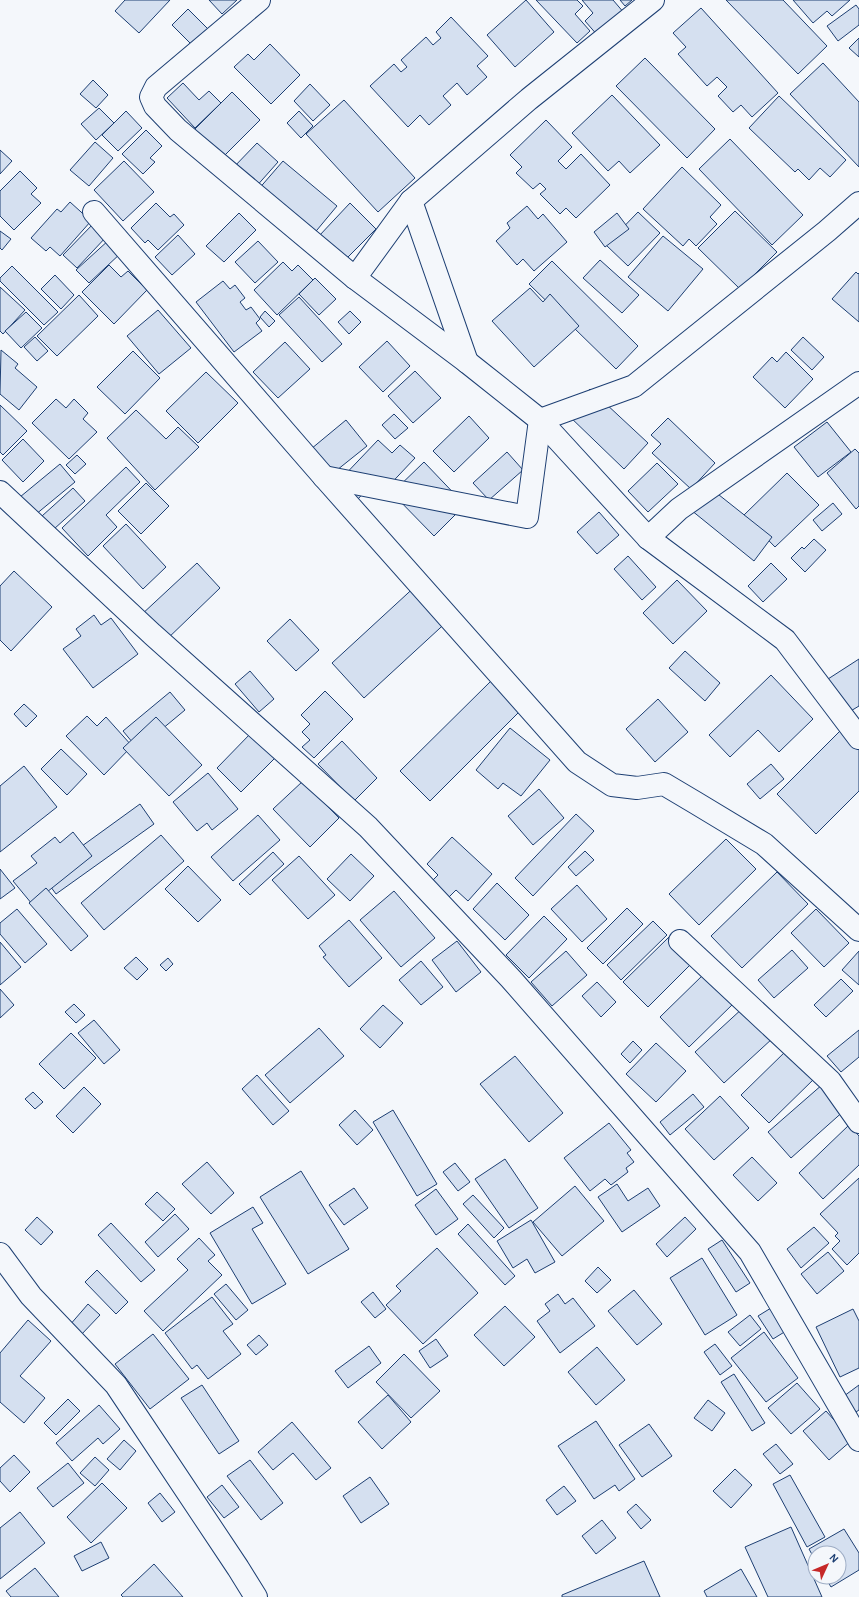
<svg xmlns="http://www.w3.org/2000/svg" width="859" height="1597" viewBox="0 0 859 1597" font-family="'Alegreya Sans',sans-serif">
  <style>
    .building { fill: #d5e0f0; stroke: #1d3f73 }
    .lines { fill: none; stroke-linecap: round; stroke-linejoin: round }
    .street-casing { stroke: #1d3f73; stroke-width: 24 }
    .street { stroke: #f4f7fb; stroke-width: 22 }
  </style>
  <rect width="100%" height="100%" fill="#f4f7fb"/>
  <g class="building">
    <polygon points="125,0 170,0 139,33 115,11"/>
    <polygon points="209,0 237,0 222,14"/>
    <polygon points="526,0 554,32 515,67 487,35"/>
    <polygon points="536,0 577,0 583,6 575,14 590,31 577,43"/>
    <polygon points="582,0 613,0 625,14 599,37 585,21 593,13"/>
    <polygon points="620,0 632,0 625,6"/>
    <polygon points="726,0 783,0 827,46 798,74"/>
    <polygon points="793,0 850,0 832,16 827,11 813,23"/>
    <polygon points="856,5 859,9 859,25 838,41 827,26"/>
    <polygon points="701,8 778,93 752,117 741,105 733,112 718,96 727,87 717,77 707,86 678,54 686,47 673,33"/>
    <polygon points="188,9 214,35 198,51 172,25"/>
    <polygon points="451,17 488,56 477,66 487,77 467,95 457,83 443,96 451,105 429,125 420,115 408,127 370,86 394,64 401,72 407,67 401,60 426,37 433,45 441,38 436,32"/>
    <polygon points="859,38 859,57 849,48"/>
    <polygon points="270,44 300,75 271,104 234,67 248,54 254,60"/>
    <polygon points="645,58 715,129 687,158 616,86"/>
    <polygon points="823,63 859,102 859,167 790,94"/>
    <polygon points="93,80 108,95 96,108 80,94"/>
    <polygon points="183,83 199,100 209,91 221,103 195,128 167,98"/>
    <polygon points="310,84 330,105 313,121 294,101"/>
    <polygon points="232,92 260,120 222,158 194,130"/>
    <polygon points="612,95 660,145 630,173 619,161 608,171 572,133"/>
    <polygon points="779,96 846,160 830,177 820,168 809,180 798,169 795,172 749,128"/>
    <polygon points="344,100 415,178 378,212 306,134"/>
    <polygon points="99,108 114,123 96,140 81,124"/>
    <polygon points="126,111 142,128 118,151 102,135"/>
    <polygon points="299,111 313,126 301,138 287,123"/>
    <polygon points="546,120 572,147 558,161 566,169 581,154 610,185 576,218 566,208 560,214 540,194 546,189 540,183 533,189 516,173 522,167 510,155"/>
    <polygon points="146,130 162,146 150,158 155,162 143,174 122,154"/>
    <polygon points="730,139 803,215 772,245 699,169"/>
    <polygon points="95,142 113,158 89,186 70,170"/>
    <polygon points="257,143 278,162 254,189 232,169"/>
    <polygon points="0,150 12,161 0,174"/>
    <polygon points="124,161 154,192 123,221 94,190"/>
    <polygon points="283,161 337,206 312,236 257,191"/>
    <polygon points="682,167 721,205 710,217 717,224 696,246 689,239 683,246 643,209"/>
    <polygon points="20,171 37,188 31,194 41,203 14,230 0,216 0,191"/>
    <polygon points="70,202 91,221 60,256 50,247 46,251 31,238 57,209 61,212"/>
    <polygon points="156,203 170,217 174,214 184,225 158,250 148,240 145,243 131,228"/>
    <polygon points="350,203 376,229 344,261 319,236"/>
    <polygon points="527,206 538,219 543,214 567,242 534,271 523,259 517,265 496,241 510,228 507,223"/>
    <polygon points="735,211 777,252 740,289 698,248"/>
    <polygon points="638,212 660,233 628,266 606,245"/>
    <polygon points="239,213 256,230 224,262 206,246"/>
    <polygon points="617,213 629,229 605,247 594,232"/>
    <polygon points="94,223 107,236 77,268 63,255"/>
    <polygon points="0,231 11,239 2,250 0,248"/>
    <polygon points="178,235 195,254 172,275 155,257"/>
    <polygon points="663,236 703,269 668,311 628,277"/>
    <polygon points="110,239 122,252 89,283 76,270"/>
    <polygon points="258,241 278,262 255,283 235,262"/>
    <polygon points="600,260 639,295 622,313 583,278"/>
    <polygon points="552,261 638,346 616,369 529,284"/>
    <polygon points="283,262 292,271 298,265 313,280 277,315 254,290"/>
    <polygon points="109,265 121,277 128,271 147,290 114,324 82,292"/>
    <polygon points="12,266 58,312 44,325 0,281 0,278"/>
    <polygon points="856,272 858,274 859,273 859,322 832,299"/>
    <polygon points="55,275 74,295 61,309 41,289"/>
    <polygon points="315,278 336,299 319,315 299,294"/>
    <polygon points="223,281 230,289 235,285 245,298 240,302 246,310 251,307 260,319 256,323 262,331 234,352 196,302"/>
    <polygon points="0,287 25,310 3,334 0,331"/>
    <polygon points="530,288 543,302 550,294 579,326 534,367 492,321"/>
    <polygon points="79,295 98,316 57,356 37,336"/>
    <polygon points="299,297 342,344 322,362 279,315"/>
    <polygon points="158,310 191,348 159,374 127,336"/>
    <polygon points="265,311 275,321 269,327 260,317"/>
    <polygon points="350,311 361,322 349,334 338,322"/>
    <polygon points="26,312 42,328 21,348 5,331"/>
    <polygon points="35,337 48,351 37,361 24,347"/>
    <polygon points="803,337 824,357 812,370 791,350"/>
    <polygon points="387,341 410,366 383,392 359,367"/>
    <polygon points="285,342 310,369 278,398 253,372"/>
    <polygon points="1,350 18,364 15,368 37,387 19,410 0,394"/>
    <polygon points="133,351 160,378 125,414 97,387"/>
    <polygon points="786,352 813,379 785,408 753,377 772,357 777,362"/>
    <polygon points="415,371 441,398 413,423 388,396"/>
    <polygon points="206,372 238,403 198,443 166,411"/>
    <polygon points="590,389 648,443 624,469 567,414"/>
    <polygon points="56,399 66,408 74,399 88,413 83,419 97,432 69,459 32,423"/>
    <polygon points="0,405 27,431 3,455 0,452"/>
    <polygon points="136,410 166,439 178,427 199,447 155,490 107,438"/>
    <polygon points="394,414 408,428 395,439 382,425"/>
    <polygon points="469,416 489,438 454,472 433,451"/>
    <polygon points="668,418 715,463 691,489 652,453 661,444 651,435"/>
    <polygon points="346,420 367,446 332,474 311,449"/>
    <polygon points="827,422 851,452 818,477 794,447"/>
    <polygon points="23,439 44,461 23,482 2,460"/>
    <polygon points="378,440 392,453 400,445 415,458 382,493 372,484 357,500 338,482"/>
    <polygon points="855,449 859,453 859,506 856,509 827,473"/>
    <polygon points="507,452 523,470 489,500 473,483"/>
    <polygon points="77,455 86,464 75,474 66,465"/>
    <polygon points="424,462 465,505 434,536 392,493"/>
    <polygon points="657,463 678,484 648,512 628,491"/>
    <polygon points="60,464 75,482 35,515 20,497"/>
    <polygon points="126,467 140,482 106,515 117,527 88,556 62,528"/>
    <polygon points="787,473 819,505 775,547 744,515"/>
    <polygon points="146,483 169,506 141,534 118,511"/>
    <polygon points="709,487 772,537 754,561 691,510"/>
    <polygon points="73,488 85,501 54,529 42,516"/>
    <polygon points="833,503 842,514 822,531 813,520"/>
    <polygon points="599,512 619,535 597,554 577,532"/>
    <polygon points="126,524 166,567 143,589 103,546"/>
    <polygon points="814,539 826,550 805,572 791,558 802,547 804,549"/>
    <polygon points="628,556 656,587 642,600 614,569"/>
    <polygon points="197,563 220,588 164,642 140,616"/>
    <polygon points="771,563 787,579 763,602 748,586"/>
    <polygon points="14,571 52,607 11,651 0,640 0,586"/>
    <polygon points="677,580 707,611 673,644 643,613"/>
    <polygon points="420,582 452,617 364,698 332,663"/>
    <polygon points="94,615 101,625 111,618 138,654 93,688 63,649 81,636 76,629"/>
    <polygon points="290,619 319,650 296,671 267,641"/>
    <polygon points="685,651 720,683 705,701 669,668"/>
    <polygon points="859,659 859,706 849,712 828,679"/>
    <polygon points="250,671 274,699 259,712 235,684"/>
    <polygon points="771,675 813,719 779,752 758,730 730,757 709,735"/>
    <polygon points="492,680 522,709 430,801 400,771"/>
    <polygon points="325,691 353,719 314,758 302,747 310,740 302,732 310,724 301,715"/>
    <polygon points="170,692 185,710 138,749 123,731"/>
    <polygon points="658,699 688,732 655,762 626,729"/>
    <polygon points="24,704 37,716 26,727 14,714"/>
    <polygon points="87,716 97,726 106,717 132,746 104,775 66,736"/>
    <polygon points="156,717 202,765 169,796 123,748"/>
    <polygon points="510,728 550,760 521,796 503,783 498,789 476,770"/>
    <polygon points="842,729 859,745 859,791 816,834 777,794"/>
    <polygon points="252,732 277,756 241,792 217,768"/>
    <polygon points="342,741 377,778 354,801 318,764"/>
    <polygon points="61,749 87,774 67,795 41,769"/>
    <polygon points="771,764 784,779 760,799 747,784"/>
    <polygon points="24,766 57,807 0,852 0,786"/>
    <polygon points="208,773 238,809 212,830 207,823 197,831 173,802"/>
    <polygon points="303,781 339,818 310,847 273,809"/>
    <polygon points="539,789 564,818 533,845 508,816"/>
    <polygon points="140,804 154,824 56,894 42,875"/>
    <polygon points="576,814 594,831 533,896 515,878"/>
    <polygon points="258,815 280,840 233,881 211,857"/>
    <polygon points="73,832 92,856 32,904 13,881 37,863 31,856 55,837 60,843"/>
    <polygon points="161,835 184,861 104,930 81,903"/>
    <polygon points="452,837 492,874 468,901 456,890 449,897 432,881 438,875 427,864"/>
    <polygon points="726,839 756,869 699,925 669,894"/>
    <polygon points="585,851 594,860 576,876 568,867"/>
    <polygon points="273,852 284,864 250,895 239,884"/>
    <polygon points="351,854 374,876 350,901 327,879"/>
    <polygon points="299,856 335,895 308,919 272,880"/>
    <polygon points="188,866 221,900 198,922 165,889"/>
    <polygon points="0,869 15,888 0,899"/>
    <polygon points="777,872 808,904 742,968 711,936"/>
    <polygon points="497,883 529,915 505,940 473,909"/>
    <polygon points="577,885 607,919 582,942 551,909"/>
    <polygon points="46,888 88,936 71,951 29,903"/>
    <polygon points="394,891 435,938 401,967 360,920"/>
    <polygon points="627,908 643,924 603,964 587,948"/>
    <polygon points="17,909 47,944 25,963 0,934 0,923"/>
    <polygon points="816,909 849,943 824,967 791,933"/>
    <polygon points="544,916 567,939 529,978 506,955"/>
    <polygon points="349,920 382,958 349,987 323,957 326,955 319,946"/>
    <polygon points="653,921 667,935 621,980 607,965"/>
    <polygon points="669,937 693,962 648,1007 623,982"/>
    <polygon points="457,941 481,972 456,992 432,960"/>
    <polygon points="0,942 21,967 0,985"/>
    <polygon points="792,950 808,968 774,998 758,980"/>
    <polygon points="566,951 587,975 552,1006 531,982"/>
    <polygon points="859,951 859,985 842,970"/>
    <polygon points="136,957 148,969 137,980 124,968"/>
    <polygon points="168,958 173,964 166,971 160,965"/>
    <polygon points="421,961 443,987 421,1005 399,980"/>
    <polygon points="705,973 734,1003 689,1047 660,1017"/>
    <polygon points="841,979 853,991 826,1017 814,1005"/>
    <polygon points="597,982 616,1002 601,1017 582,996"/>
    <polygon points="0,989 14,1005 0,1018"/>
    <polygon points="74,1004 85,1015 76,1023 65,1012"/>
    <polygon points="383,1005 403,1023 380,1048 360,1029"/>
    <polygon points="744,1007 773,1038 724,1083 695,1052"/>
    <polygon points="94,1020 120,1050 104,1064 78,1033"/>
    <polygon points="319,1028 344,1056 290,1103 265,1075"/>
    <polygon points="859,1030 859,1057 841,1072 827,1056"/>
    <polygon points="71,1033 96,1058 64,1089 39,1064"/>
    <polygon points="633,1041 642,1050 630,1063 621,1054"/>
    <polygon points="656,1043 686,1071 656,1102 626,1074"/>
    <polygon points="788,1049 816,1077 769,1123 741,1095"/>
    <polygon points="515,1056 563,1113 529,1142 480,1084"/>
    <polygon points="257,1075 289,1111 273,1125 242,1089"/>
    <polygon points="823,1084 846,1109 791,1158 768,1132"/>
    <polygon points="84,1087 101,1104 73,1133 56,1116"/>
    <polygon points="33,1092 43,1102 35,1109 25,1099"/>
    <polygon points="693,1094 704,1107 670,1135 660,1122"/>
    <polygon points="720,1096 749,1128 714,1160 685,1129"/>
    <polygon points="355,1110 373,1130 357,1145 339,1125"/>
    <polygon points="393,1110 437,1184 417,1196 373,1122"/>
    <polygon points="609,1123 631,1150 627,1153 634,1162 626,1168 628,1172 611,1185 605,1179 590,1191 564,1158"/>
    <polygon points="849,1125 859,1136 859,1165 823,1199 799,1173"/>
    <polygon points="752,1157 777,1183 758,1201 733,1175"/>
    <polygon points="505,1159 538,1208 509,1228 475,1179"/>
    <polygon points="207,1162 234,1193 211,1214 182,1184"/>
    <polygon points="455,1163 470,1182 458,1191 443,1172"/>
    <polygon points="301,1171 349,1249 308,1274 260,1197"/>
    <polygon points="859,1178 859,1253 847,1265 832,1249 840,1241 835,1236 838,1233 820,1214"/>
    <polygon points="617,1184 628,1201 648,1188 660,1206 622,1232 598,1197"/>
    <polygon points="575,1186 604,1221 562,1256 533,1222"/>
    <polygon points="354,1188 368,1208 344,1225 329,1205"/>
    <polygon points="436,1189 458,1219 436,1235 415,1205"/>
    <polygon points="157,1192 175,1209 163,1221 145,1204"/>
    <polygon points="473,1195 504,1228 494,1238 463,1204"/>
    <polygon points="253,1207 263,1223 252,1229 286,1284 252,1304 210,1233"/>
    <polygon points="175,1214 189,1229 158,1257 145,1242"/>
    <polygon points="37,1217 53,1232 41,1245 25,1230"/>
    <polygon points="685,1217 696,1229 667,1257 656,1244"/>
    <polygon points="531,1220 555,1262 535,1273 527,1259 513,1268 497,1241"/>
    <polygon points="111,1223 155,1270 141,1282 98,1235"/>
    <polygon points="468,1224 515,1276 505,1285 458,1234"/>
    <polygon points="814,1227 829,1243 801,1268 787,1249"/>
    <polygon points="199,1238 215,1255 208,1261 222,1275 163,1331 144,1311 188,1270 177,1259"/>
    <polygon points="722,1240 750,1283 736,1292 708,1249"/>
    <polygon points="437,1248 478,1293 423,1344 386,1305 401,1291 396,1286"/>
    <polygon points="828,1252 844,1271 817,1294 801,1274"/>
    <polygon points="702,1258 737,1315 705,1335 670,1278"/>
    <polygon points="598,1267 611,1280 597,1293 585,1281"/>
    <polygon points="97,1270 128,1302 116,1314 85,1282"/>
    <polygon points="226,1284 248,1310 236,1320 214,1294"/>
    <polygon points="634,1290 662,1324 637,1345 608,1311"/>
    <polygon points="373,1292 386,1309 375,1318 361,1302"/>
    <polygon points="558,1294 565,1304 573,1298 595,1326 560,1353 537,1321 550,1311 545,1304"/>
    <polygon points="212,1297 233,1324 223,1331 241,1354 208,1379 197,1365 192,1369 165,1333"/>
    <polygon points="88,1304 100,1315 80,1336 69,1326"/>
    <polygon points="505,1306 535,1337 504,1366 474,1335"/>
    <polygon points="771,1308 786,1331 773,1339 758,1316"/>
    <polygon points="853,1309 859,1321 859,1368 840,1377 816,1327"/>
    <polygon points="750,1315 761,1329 740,1346 728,1332"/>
    <polygon points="28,1320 51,1341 20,1376 45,1398 24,1423 0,1402 0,1353"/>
    <polygon points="764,1332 798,1378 766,1402 731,1358"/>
    <polygon points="153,1334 189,1379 150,1409 115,1364"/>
    <polygon points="259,1335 268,1345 256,1355 247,1345"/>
    <polygon points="436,1339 448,1356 430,1368 419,1351"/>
    <polygon points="715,1344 732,1366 720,1375 704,1352"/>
    <polygon points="369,1346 381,1363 348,1388 335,1371"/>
    <polygon points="597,1347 625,1380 596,1405 568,1372"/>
    <polygon points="404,1354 440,1391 411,1418 376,1382"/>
    <polygon points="734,1374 765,1423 752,1431 721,1382"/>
    <polygon points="797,1383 820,1409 791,1434 768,1408"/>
    <polygon points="202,1385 239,1441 219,1454 181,1398"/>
    <polygon points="859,1385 859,1410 856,1412 844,1396"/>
    <polygon points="388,1395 411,1422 382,1449 358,1422"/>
    <polygon points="68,1399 80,1411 56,1435 44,1423"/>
    <polygon points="708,1400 725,1413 712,1431 694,1418"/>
    <polygon points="99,1405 120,1429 103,1444 98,1438 72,1461 56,1443"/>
    <polygon points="826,1411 852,1440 829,1460 803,1431"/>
    <polygon points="596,1421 635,1479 619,1491 615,1485 594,1499 558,1446"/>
    <polygon points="292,1422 331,1468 316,1480 293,1453 273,1470 258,1452"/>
    <polygon points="649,1424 672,1456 642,1477 619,1445"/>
    <polygon points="124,1440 136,1451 120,1470 107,1459"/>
    <polygon points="776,1444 793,1464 780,1474 763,1454"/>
    <polygon points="14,1455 30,1472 10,1492 0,1481 0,1468"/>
    <polygon points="95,1457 109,1470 95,1486 80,1473"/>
    <polygon points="250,1460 283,1503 261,1520 227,1476"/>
    <polygon points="68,1463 84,1483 53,1507 37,1488"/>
    <polygon points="735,1469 752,1485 731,1508 713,1491"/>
    <polygon points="790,1475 825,1537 807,1547 773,1484"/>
    <polygon points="370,1477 389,1504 361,1523 343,1496"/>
    <polygon points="102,1483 127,1508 91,1543 67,1517"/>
    <polygon points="222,1485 239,1507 224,1518 207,1497"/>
    <polygon points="564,1486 576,1501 557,1515 546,1500"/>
    <polygon points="160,1493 175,1512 162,1522 148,1503"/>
    <polygon points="636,1504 651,1520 641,1529 627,1512"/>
    <polygon points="20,1512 45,1543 0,1579 0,1528"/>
    <polygon points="602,1520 616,1538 596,1554 582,1536"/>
    <polygon points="791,1527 822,1597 768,1597 745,1547"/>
    <polygon points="844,1529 859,1553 859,1570 831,1587 825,1577 839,1577 839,1553 815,1553 815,1560 809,1549"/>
    <polygon points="101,1542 109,1558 82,1571 74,1556"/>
    <polygon points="644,1561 660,1597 562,1597 562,1595"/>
    <polygon points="154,1564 183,1597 123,1597 121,1595"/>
    <polygon points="35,1568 59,1597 11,1597 6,1591"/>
    <polygon points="741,1569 757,1597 707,1597 704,1591"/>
  </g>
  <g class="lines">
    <g class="street-casing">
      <g id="street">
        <polyline points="259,0 156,87 151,97 155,106 178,130 355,278 467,362 540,420 648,538 785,640 859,738"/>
        <polyline points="411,201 467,362"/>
        <polyline points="94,212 324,477 577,762 612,785 637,788 664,784 696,803 764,844 859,930"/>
        <polyline points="355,278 411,201 529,99 653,0"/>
        <polyline points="324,477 527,517 540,420 634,386 827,231 859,203"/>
        <polyline points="0,492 152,634 368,827 511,979 750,1252 859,1440"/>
        <polyline points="648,538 679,509 859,383"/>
        <polyline points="680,941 830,1081 859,1122"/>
        <polyline points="0,1254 31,1296 116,1385 238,1568 256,1597"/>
      </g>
    </g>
    <use href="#street" class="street"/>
  </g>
  <g transform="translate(827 1565) rotate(46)"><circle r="19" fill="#f4f7fb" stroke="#9eadc5"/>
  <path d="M0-3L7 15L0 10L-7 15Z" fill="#c62828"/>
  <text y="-6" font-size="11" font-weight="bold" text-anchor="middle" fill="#1d3f73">N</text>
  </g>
</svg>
